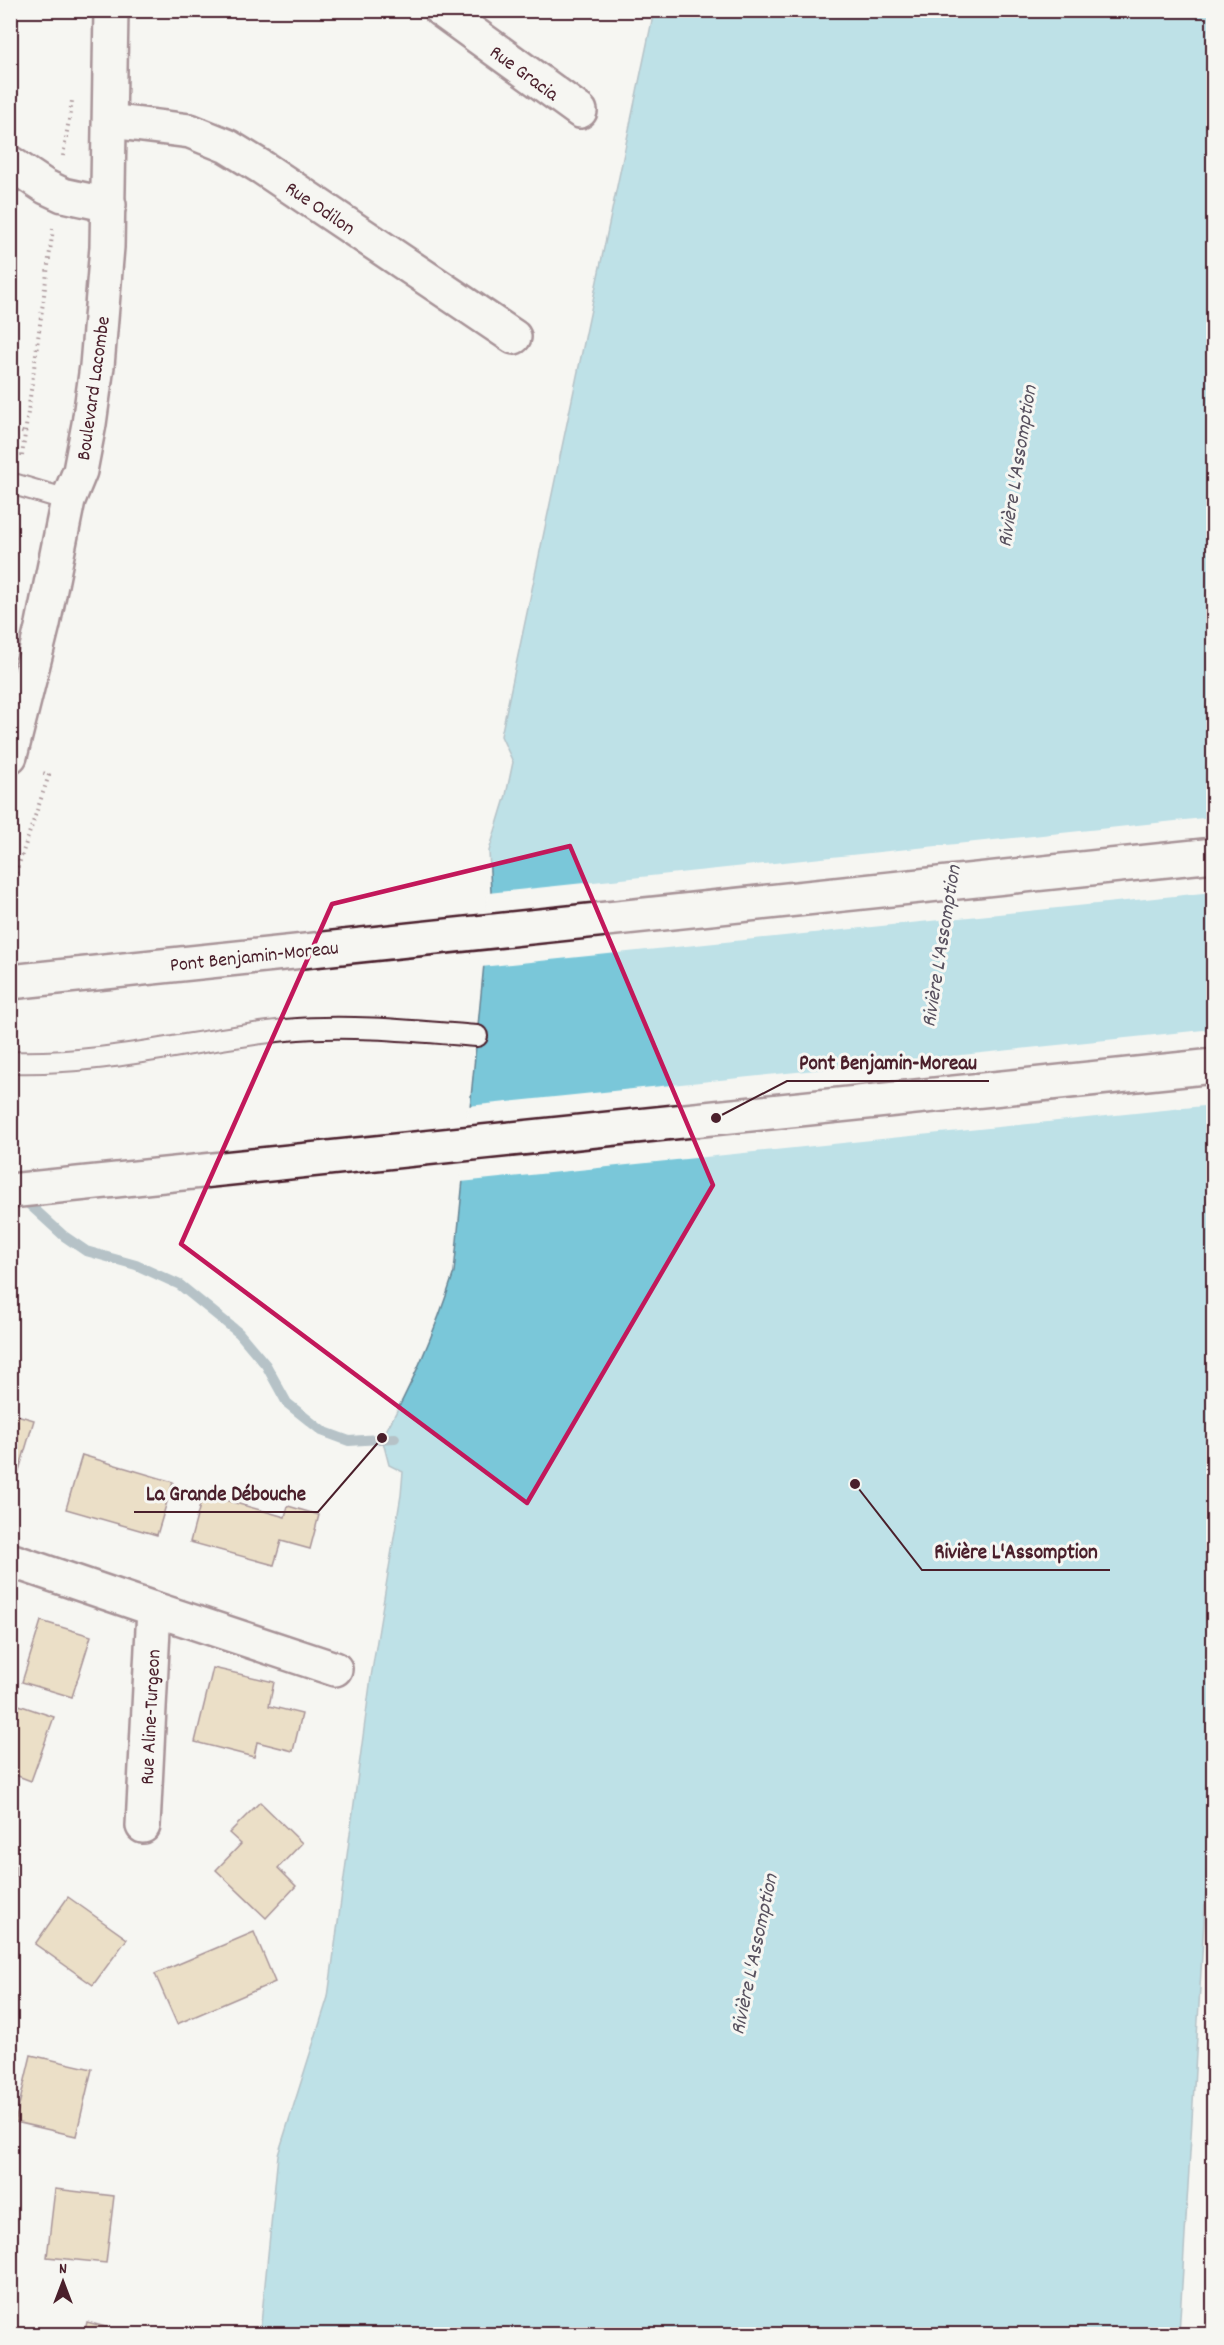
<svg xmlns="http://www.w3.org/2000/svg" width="1224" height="2345" viewBox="0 0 1224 2345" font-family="Dekko,sans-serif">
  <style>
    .water { fill: #7ac7d9; stroke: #678493; stroke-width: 1.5 }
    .pier { fill: #f6f6f2 }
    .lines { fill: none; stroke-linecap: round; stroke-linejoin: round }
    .stream { stroke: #678493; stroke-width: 10 }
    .building { fill: #ddc493; stroke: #4a1f2b; stroke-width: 1.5 }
    .lane-casing { stroke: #4a1f2b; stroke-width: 24 }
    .street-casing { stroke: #4a1f2b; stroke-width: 38 }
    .secondary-casing { stroke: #4a1f2b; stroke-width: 38 }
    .highway-casing { stroke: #4a1f2b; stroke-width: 38 }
    .path { stroke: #4a1f2b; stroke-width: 4; stroke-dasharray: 1.5 4.5; stroke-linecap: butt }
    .lane { stroke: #f6f6f2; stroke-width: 20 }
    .street { stroke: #f6f6f2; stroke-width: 33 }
    .secondary { stroke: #f6f6f2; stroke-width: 33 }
    .highway { stroke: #f6f6f2; stroke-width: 33 }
    .marked { fill: none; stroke: #c2185b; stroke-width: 4.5; stroke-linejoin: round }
    .labels { text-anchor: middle; stroke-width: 6; stroke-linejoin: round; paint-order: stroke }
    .street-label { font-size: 20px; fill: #4a1f2b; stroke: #f6f6f2 }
    .water-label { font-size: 21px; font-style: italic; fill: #58515f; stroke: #f6f6f2 }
    .leader { fill: none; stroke: #4a1f2b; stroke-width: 2 }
    .callout-dot { fill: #4a1f2b; stroke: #f6f6f2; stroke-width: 2 }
    .callout-label { font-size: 21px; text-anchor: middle; font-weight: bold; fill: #4a1f2b; stroke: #f6f6f2; stroke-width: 6; stroke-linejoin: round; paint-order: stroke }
  </style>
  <rect width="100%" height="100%" fill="#f6f6f2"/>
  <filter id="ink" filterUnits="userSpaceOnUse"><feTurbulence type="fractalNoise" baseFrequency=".0167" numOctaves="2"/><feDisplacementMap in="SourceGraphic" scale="12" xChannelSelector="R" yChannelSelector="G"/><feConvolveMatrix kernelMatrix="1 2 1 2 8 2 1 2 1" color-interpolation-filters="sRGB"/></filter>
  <g filter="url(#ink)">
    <path class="water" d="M654,11H1213V1679L1209,1839L1179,2334H260L278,2155L328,1997L371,1677L401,1495L403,1472L389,1465L382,1438C412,1386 436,1329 454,1272L491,892L489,851L506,795L513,762L501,736Z"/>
    <g class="pier">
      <polygon points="1213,817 1213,892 481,967 488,893"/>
      <polygon points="1213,1029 1213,1105 461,1182 468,1106"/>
    </g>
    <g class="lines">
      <polyline class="stream" points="20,1196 64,1236 86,1251 136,1265 180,1285 239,1333 266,1365 287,1403 322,1431 349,1441 395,1438"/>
    </g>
    <g class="building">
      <polygon points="10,1413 34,1420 14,1487 10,1486"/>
      <polygon points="82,1455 173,1482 157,1535 66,1509"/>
      <polygon points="203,1494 285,1517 288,1506 319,1515 310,1549 281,1541 274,1565 190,1542"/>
      <polygon points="41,1621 91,1636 72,1697 22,1682"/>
      <polygon points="213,1668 274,1682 269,1706 302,1714 293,1751 257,1742 254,1757 195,1742"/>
      <polygon points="10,1702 54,1717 31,1781 10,1773"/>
      <rect x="10" y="1800" width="5" height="112"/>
      <polygon points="260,1802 302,1843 278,1868 296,1886 266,1918 216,1870 241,1844 229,1833"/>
      <polygon points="68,1897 127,1939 93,1985 35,1944"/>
      <polygon points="254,1932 275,1982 177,2024 155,1974"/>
      <polygon points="31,2055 92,2069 76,2136 15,2122"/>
      <polygon points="55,2189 114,2196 106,2263 47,2257"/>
      <polygon points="87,2322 132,2334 84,2334"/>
    </g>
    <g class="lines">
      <g class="lane-casing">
        <g id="lane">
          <polyline points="10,483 68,500"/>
          <path d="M10,1062C108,1065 192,1040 286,1030C347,1024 416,1031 477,1036"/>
        </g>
      </g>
      <g class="street-casing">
        <g id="street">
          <polyline points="441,10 580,111"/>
          <polyline points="110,121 190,131 227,146 263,168 514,337"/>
          <polyline points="10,163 46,187 63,195 109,205"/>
          <polyline points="10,1560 154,1609 143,1826"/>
          <polyline points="154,1609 335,1669"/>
        </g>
      </g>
      <g class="secondary-casing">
        <polyline id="secondary" points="10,756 43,624 68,500 80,471 89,424 97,366 107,247 111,10"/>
      </g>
      <g class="highway-casing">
        <g id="highway">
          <polyline points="10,982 1214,855"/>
          <polyline points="10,1191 1214,1066"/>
        </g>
      </g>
      <g class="path">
        <polyline points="63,156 72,101"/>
        <polyline points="10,428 25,433"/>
        <polyline points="22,456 53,229"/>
        <polyline points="10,526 14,514"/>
        <polyline points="10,890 49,775 40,772"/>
      </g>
      <use href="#lane" class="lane"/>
      <use href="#street" class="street"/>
      <use href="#secondary" class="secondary"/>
      <use href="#highway" class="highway"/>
    </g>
  </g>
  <path d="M0 0H1224V2345H0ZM570,846L713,1185L527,1503L181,1244L332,904Z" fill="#f6f6f2" fill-opacity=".55" fill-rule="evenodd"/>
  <path class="marked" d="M570,846L713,1185L527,1503L181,1244L332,904Z"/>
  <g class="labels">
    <g class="street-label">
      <text transform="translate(525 72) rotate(36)" y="7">Rue Gracia</text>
      <text transform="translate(321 207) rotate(34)" y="7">Rue Odilon</text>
      <text transform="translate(92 388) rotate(-82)" y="7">Boulevard Lacombe</text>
      <text transform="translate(254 955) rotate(-6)" y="7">Pont Benjamin-Moreau</text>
      <text transform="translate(149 1717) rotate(-87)" y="7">Rue Aline-Turgeon</text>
    </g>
    <g class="water-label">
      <text transform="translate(1016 466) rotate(-81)" y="7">Rivière L'Assomption</text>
      <text transform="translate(940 946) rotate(-81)" y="7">Rivière L'Assomption</text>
      <text transform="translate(753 1954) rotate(-78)" y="7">Rivière L'Assomption</text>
    </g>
  </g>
  <path class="leader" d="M716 1118L787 1081H989M382 1438L318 1512H134M855 1484L922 1570H1110"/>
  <g class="callout-dot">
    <circle cx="716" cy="1118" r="6"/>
    <circle cx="382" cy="1438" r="6"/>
    <circle cx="855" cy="1484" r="6"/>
  </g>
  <g class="callout-label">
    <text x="888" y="1069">Pont Benjamin-Moreau</text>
    <text x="226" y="1500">La Grande Débouche</text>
    <text x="1016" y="1558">Rivière L'Assomption</text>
  </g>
  <rect width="1224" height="2345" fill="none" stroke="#f6f6f2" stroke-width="36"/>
  <rect x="18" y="18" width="1188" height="2309" fill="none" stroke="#4a1f2b" stroke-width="2" filter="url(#ink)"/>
  <g transform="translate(63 2282)" stroke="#f6f6f2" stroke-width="4.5" paint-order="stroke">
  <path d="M0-4.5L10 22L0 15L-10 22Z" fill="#4a1f2b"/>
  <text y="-9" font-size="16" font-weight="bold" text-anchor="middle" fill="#4a1f2b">N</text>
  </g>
</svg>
